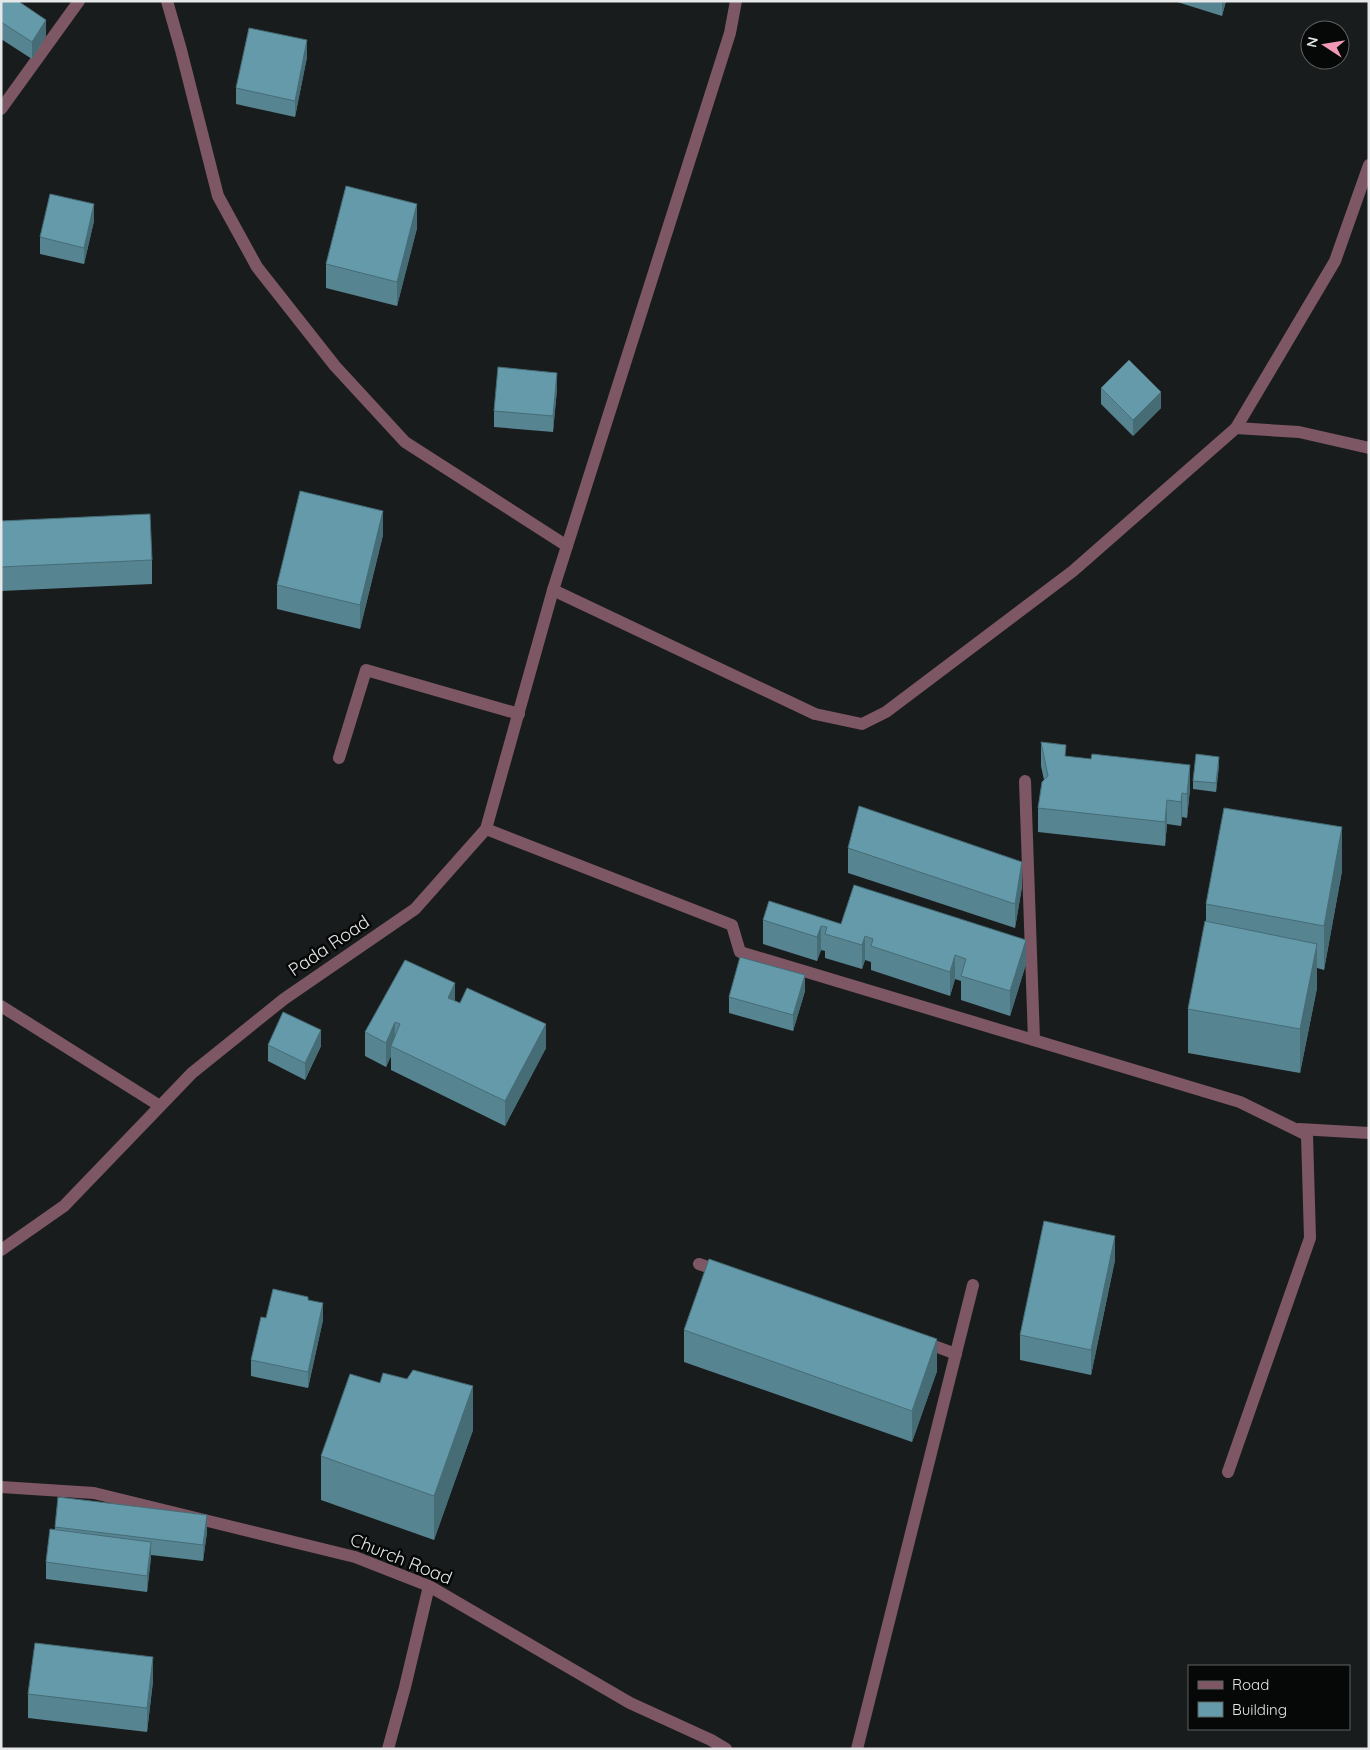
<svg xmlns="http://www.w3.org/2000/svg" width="1370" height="1750" viewBox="0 0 1370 1750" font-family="Quicksand,sans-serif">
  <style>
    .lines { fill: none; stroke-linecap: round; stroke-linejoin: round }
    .minor { stroke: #7e5764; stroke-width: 12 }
    .wall { fill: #568491 }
    .shaded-wall { fill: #466c76 }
    .building { fill: #649aa9; stroke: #466c76 }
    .labels { text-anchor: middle; stroke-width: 5; stroke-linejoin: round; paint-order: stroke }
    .street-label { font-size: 18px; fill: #e5e7e8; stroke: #060707 }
  </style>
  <rect width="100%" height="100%" fill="#191c1d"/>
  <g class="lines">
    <g class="minor">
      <polyline points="1,109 79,1"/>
      <polyline points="1236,428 1299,432 1369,448"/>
      <polyline points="567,546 730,33 736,1"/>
      <polyline points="553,590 815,714 862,724 886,712 1073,571 1236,428 1335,261 1369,165"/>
      <polyline points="339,758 366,670 519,714"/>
      <polyline points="1025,781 1034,1040"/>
      <polyline points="486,829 732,925 740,952 1240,1102 1307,1135 1310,1238 1228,1472"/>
      <polyline points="1,1006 160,1106"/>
      <polyline points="1299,1129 1369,1133"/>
      <polyline points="1,1250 64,1206 192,1073 284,999 415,909 486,829 553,590 567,546 405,442 335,366 257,267 218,196 181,50 167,1"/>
      <polyline points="699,1264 722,1272"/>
      <polyline points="921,1341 956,1354"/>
      <polyline points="1,1487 94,1493 355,1557 429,1586 630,1703 711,1740 726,1749"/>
      <polyline points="388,1749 405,1687 429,1586"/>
      <polyline points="857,1749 973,1285"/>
    </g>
  </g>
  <g class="wall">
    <polygon points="1,1 46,36 32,59 1,39"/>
    <polygon points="1174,1 1226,1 1222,16"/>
    <polygon points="307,57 295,117 236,104 236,88"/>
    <polygon points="94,221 84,264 40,254 40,237"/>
    <polygon points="417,228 397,306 326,288 326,264"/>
    <polygon points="1101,388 1161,408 1133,436 1101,404"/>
    <polygon points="557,389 553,432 494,427 494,411"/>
    <polygon points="1,521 152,560 152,584 1,591"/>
    <polygon points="383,535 360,629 277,609 277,585"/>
    <polygon points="1041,742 1066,757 1190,789 1187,818 1182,817 1181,826 1167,824 1165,846 1038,832 1038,808 1044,780 1041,766"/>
    <polygon points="1219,765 1216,792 1193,789 1193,781"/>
    <polygon points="848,848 1022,887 1015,928 848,873"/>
    <polygon points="1342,871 1324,970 1317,968 1317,988 1300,1073 1188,1053 1188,1009 1206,921 1206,904"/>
    <polygon points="763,920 841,924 1026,964 1010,1016 961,1000 961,981 955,979 950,996 871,970 871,962 865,960 862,969 825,958 825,951 821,950 817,961 763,944"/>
    <polygon points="805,991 793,1031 729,1013 729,997"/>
    <polygon points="455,1002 546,1048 505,1126 391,1070 391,1056 386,1067 365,1056 365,1032"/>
    <polygon points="268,1045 321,1046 305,1080 268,1061"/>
    <polygon points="1115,1260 1091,1375 1020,1360 1020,1335"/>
    <polygon points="308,1300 323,1320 308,1388 251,1376 251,1360 266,1318"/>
    <polygon points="684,1330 937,1371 912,1442 684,1362"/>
    <polygon points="407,1379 473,1430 434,1540 321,1500 321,1456 380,1383"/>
    <polygon points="55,1527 207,1532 203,1561 151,1555 147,1592 46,1579 46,1562 55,1530"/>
    <polygon points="153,1681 147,1732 28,1718 28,1694"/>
  </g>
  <g class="shaded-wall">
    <polygon points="1222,1 1226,1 1222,16"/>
    <polygon points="46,20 46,36 32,59 32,42"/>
    <polygon points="307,40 307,57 295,117 295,101"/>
    <polygon points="94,204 94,221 84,264 84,248"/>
    <polygon points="417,204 417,228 397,306 397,282"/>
    <polygon points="557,373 557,389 553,432 553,416"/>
    <polygon points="1161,392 1161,408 1133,436 1133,420"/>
    <polygon points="383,511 383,535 360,629 360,605"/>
    <polygon points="1219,757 1219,765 1216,792 1216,783"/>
    <polygon points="1190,765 1190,789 1187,818 1187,794"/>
    <polygon points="1182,793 1182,817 1181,826 1181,802"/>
    <polygon points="1167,800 1167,824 1165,846 1165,822"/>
    <polygon points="1342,827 1342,871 1324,970 1324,926"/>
    <polygon points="1022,862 1022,887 1015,928 1015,904"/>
    <polygon points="821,926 821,950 817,961 817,937"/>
    <polygon points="865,936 865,960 862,969 862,945"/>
    <polygon points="1026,940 1026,964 1010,1016 1010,991"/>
    <polygon points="1317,944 1317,988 1300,1073 1300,1029"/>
    <polygon points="955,955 955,979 950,996 950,972"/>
    <polygon points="805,975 805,991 793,1031 793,1015"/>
    <polygon points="455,983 455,1007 448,998"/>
    <polygon points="395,1022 395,1047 391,1046 391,1056 386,1067 386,1043"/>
    <polygon points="546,1024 546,1048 505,1126 505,1101"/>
    <polygon points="321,1030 321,1046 305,1080 305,1063"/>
    <polygon points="1115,1236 1115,1260 1091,1375 1091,1350"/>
    <polygon points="323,1303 323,1320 308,1388 308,1372"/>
    <polygon points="937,1339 937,1371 912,1442 912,1411"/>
    <polygon points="473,1386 473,1430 434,1540 434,1496"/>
    <polygon points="207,1515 207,1532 203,1561 203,1545"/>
    <polygon points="151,1542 151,1559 147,1592 147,1576"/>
    <polygon points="153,1657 153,1681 147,1732 147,1708"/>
  </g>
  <g class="building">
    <polygon points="1,1 18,1 46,20 32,42 1,22"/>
    <polygon points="249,28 307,40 295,101 236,88"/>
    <polygon points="346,186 417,204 397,282 326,264"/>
    <polygon points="50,194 94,204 84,248 40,237"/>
    <polygon points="1129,360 1161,392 1133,420 1101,388"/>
    <polygon points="498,367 557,373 553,416 494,411"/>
    <polygon points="300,491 383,511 360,605 277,585"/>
    <polygon points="150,514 152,560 1,567 1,521"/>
    <polygon points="1041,742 1066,745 1065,756 1091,759 1092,754 1190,765 1187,794 1182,793 1181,802 1167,800 1165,822 1038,808 1042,782 1048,776"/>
    <polygon points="1196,754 1219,757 1216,783 1193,781"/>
    <polygon points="859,806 1022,862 1015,904 848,848"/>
    <polygon points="1224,808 1342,827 1324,926 1206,904"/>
    <polygon points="854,885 1026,940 1010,991 961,976 966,959 955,955 950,972 871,946 873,939 865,936 862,945 825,934 827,927 821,926 817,937 763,920 769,901 841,924"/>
    <polygon points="1205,921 1317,944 1300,1029 1188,1009"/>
    <polygon points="740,957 805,975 793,1015 729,997"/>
    <polygon points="405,960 455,983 448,998 460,1003 467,988 546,1024 505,1101 391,1046 400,1024 395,1022 386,1043 365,1032"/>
    <polygon points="283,1012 321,1030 305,1063 268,1045"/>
    <polygon points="1044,1221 1115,1236 1091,1350 1020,1335"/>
    <polygon points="709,1259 937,1339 912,1411 684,1330"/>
    <polygon points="273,1289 308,1297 308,1300 323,1303 308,1372 251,1360 261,1317 266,1318"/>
    <polygon points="413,1370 473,1386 434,1496 321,1456 350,1374 380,1383 383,1373 407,1379"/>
    <polygon points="58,1497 207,1515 203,1545 55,1527"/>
    <polygon points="50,1529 151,1542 147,1576 46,1562"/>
    <polygon points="35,1643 153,1657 147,1708 28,1694"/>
  </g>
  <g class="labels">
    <g class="street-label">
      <text transform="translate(329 946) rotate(-34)" y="6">Pada Road</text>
      <text transform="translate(401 1559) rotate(22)" y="6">Church Road</text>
    </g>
  </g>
  <rect width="1370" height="1750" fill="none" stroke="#e5e7e8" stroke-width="5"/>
  <rect x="1188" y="1665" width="162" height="65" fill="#060707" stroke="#5f6161"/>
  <rect x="1198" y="1681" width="25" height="8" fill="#7e5764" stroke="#5f6161"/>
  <text x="1232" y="1690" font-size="15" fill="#e5e7e8">Road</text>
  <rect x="1198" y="1702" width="25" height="15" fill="#649aa9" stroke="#5f6161"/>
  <text x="1232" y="1715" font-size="15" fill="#e5e7e8">Building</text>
  <g transform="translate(1325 45) rotate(282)"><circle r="24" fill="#060707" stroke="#5f6161"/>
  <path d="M0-4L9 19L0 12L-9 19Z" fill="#f09ab7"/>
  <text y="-8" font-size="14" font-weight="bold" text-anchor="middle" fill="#e5e7e8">N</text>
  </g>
</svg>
